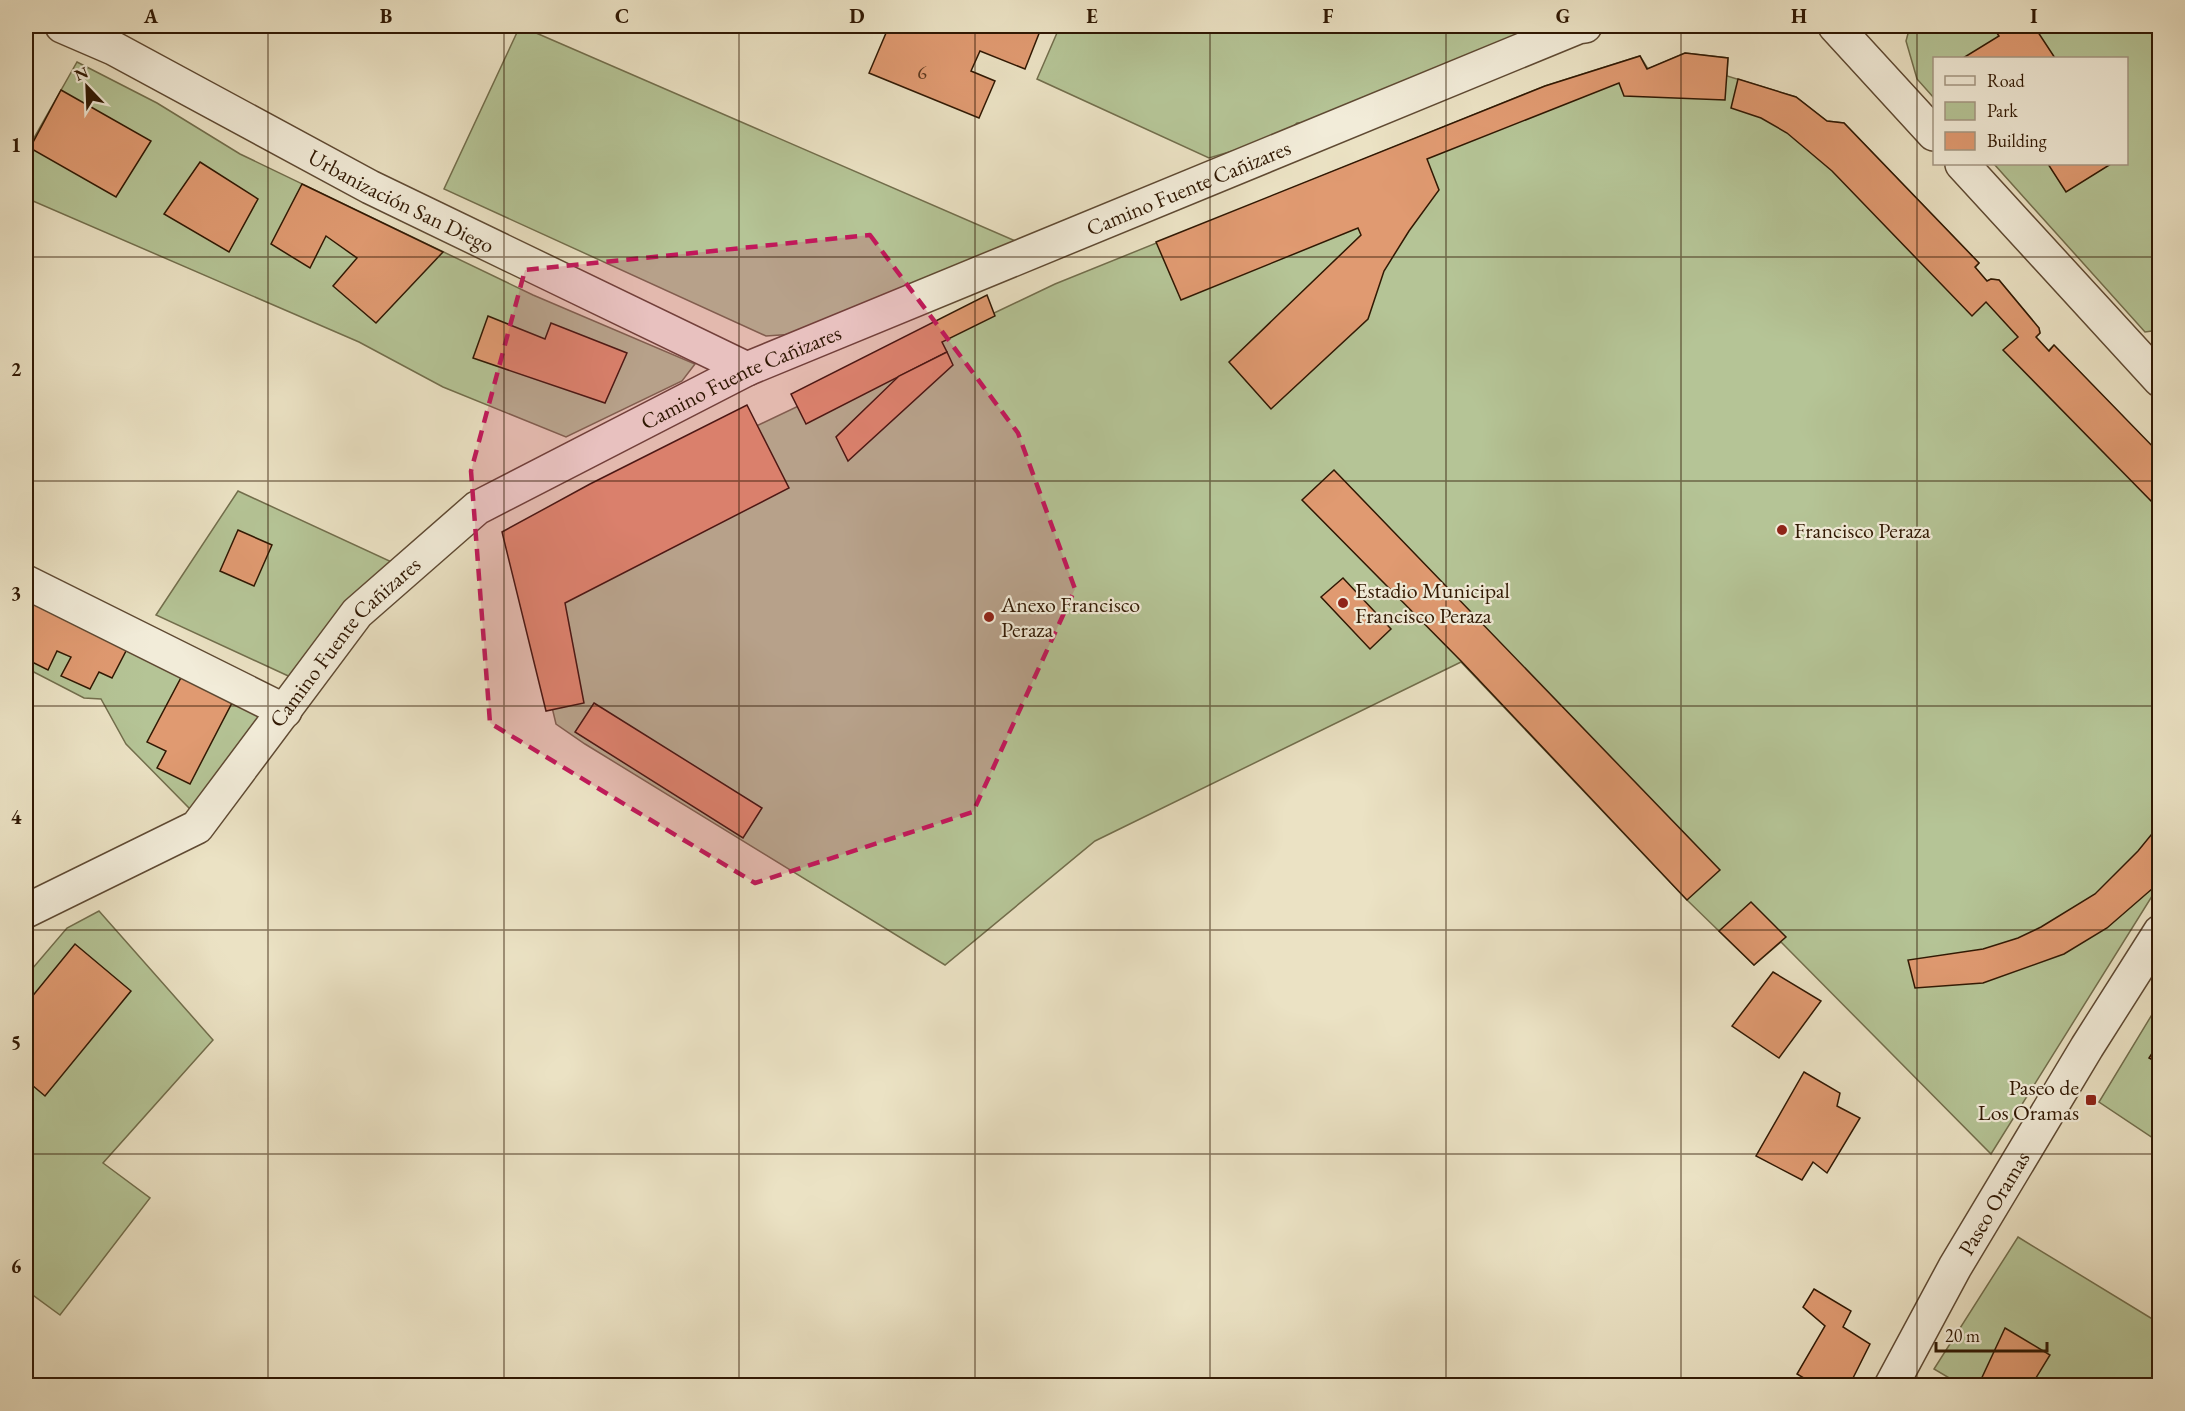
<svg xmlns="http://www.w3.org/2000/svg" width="2185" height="1411" viewBox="0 0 2185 1411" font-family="'EB Garamond',serif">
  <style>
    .green { fill: #b5c496; stroke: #726e4c; stroke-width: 1.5 }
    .building { fill: #e09a71; stroke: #301803; stroke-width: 1.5 }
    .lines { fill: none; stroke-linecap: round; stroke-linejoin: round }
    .street-casing { stroke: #5f4a33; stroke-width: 36 }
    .street { stroke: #f2ecd9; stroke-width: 33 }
    .marked { fill: #c2185b; fill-opacity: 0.2; stroke: #c2185b; stroke-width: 4.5; stroke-dasharray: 12 8; stroke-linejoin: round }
    .grid { fill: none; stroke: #301803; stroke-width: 1.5; stroke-opacity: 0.55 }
    .poi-dot { fill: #8f2418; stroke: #f2ecd9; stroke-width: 2 }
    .labels { text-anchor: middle; stroke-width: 4.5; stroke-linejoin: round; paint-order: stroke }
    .number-label { font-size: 20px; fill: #5c381e }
    .street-label { font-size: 22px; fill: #301803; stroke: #f2ecd9 }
    .poi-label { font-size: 22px; fill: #301803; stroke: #f2ecd9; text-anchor: start }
    .neatline { fill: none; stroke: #301803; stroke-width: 2 }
    .grid-label { font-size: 20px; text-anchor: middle; font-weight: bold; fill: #301803 }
  </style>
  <rect width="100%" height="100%" fill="#ebe2c4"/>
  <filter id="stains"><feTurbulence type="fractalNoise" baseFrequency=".00333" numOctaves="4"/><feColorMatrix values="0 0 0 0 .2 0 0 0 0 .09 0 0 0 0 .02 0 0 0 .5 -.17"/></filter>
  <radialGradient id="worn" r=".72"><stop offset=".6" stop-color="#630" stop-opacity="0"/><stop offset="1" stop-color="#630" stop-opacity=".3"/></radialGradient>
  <g class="green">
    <polygon points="520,26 1020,243 795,334 766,336 444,189"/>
    <polygon points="1060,26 1538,26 1538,30 1309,123 1297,123 1283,136 1209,158 1037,79"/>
    <polygon points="1910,26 2159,26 2159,330 2145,332 1994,164 2126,164 2126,58 1934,58 1934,98 1917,79 1906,41"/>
    <polygon points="1685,53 1728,58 1727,76 1796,97 1827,121 1844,123 1979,263 1975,268 1987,281 1991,279 1999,280 2039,328 2040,333 2036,337 2048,351 2054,345 2159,454 2159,885 1991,1154 1781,942 1754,965 1687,900 1461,662 1095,841 945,965 585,744 556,724 513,544 601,500 1055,284 1545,86 1640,56 1648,69"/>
    <polygon points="77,62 157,103 240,154 533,295 695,364 682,381 566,437 443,387 359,342 26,198 26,152"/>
    <polygon points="238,491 396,564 297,680 156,615"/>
    <polygon points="26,591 271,710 194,813 126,744 101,699 84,698 26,668"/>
    <polygon points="99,911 213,1040 103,1163 150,1198 60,1315 26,1290 26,976 67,928"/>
    <polygon points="2159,1003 2159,1142 2099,1102"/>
    <polygon points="2018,1237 2159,1323 2159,1385 1961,1385 1934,1369"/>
  </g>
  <g class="building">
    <polygon points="889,26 1042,26 1025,69 980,51 971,71 995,81 979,118 869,73"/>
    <polygon points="1992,26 2034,26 2055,58 1963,58 1999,36"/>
    <polygon points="1685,53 1728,58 1725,100 1624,96 1619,83 1427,159 1439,190 1409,231 1384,271 1368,319 1271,409 1229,362 1361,235 1358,228 1181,300 1156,242 1545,86 1640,56 1647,69"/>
    <polygon points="1738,79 1796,97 1827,121 1844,123 1979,263 1975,267 1987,281 1991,279 1999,280 2039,328 2040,333 2036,337 2049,351 2054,345 2160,454 2160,513 2152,502 2003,350 2018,337 1986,302 1972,316 1832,171 1787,133 1761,118 1731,108"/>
    <polygon points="61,90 151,141 116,197 30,148"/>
    <polygon points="200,162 258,199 229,252 164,214"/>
    <polygon points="2048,164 2111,164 2066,192"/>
    <polygon points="302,184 443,252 376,323 333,286 357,258 326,236 310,268 271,244"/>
    <polygon points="2160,219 2160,262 2153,220"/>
    <polygon points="987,295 995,316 942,342 947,352 806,424 791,394"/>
    <polygon points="488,316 545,339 551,323 627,353 605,403 473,358"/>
    <polygon points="947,352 953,365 848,461 836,437 899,376"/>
    <polygon points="747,405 789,488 565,603 584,703 546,711 502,532 590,484"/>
    <polygon points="1334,470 1720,870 1687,900 1461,661 1302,500"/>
    <polygon points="238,530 272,545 254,586 220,571"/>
    <polygon points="1343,578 1391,629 1370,649 1321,597"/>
    <polygon points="26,600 127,649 112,678 99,672 90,689 61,676 71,657 57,651 48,670 26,659"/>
    <polygon points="184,672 234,699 190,784 157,768 166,751 147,742"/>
    <polygon points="594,703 762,808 743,838 575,732"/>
    <polygon points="2160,824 2160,882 2107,928 2064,954 1983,983 1915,988 1908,960 1983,949 2018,938 2041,927 2095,894 2138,851"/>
    <polygon points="1751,902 1786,937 1754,965 1719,931"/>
    <polygon points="75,944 131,991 45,1096 26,1080 26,1004"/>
    <polygon points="1773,972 1821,1001 1779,1058 1732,1026"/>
    <polygon points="2160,1041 2160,1064 2149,1058"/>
    <polygon points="1804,1072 1840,1093 1837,1106 1860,1118 1827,1173 1813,1162 1802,1180 1756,1156"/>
    <polygon points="1814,1289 1851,1311 1843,1327 1870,1344 1849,1386 1817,1386 1797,1374 1825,1326 1803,1307"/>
    <polygon points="2005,1328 2050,1355 2031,1386 1978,1386"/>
  </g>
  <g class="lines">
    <g class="street-casing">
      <g id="street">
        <path id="s1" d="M62,26L113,48L370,187L747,369"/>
        <polyline points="1835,26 1934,134"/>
        <polyline points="1962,164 2160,380"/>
        <polyline points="26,582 285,711"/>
        <path id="s2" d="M26,911L197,827L357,613L477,508L747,369L1578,27L1585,26"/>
        <path id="s3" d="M1891,1386L1955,1267L2087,1047L2160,932"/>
      </g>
    </g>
    <use href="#street" class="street"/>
  </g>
  <path class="marked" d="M870,235L1018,433L1075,589L973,812L755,883L490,723L471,471L525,270Z"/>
  <path class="grid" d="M268,26V1386M504,26V1386M739,26V1386M975,26V1386M1210,26V1386M1446,26V1386M1681,26V1386M1917,26V1386M26,257H2160M26,481H2160M26,706H2160M26,930H2160M26,1154H2160"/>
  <g class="poi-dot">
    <circle cx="1782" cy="530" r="6"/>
    <circle cx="1343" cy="603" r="6"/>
    <circle cx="989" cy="617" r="6"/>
    <rect x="2085" y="1094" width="12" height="12" rx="3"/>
  </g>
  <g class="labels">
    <g class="number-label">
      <text x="922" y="79">6</text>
    </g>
    <g class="street-label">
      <text dy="8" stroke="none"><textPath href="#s2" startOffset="1398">Camino Fuente Cañizares</textPath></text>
      <text dy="8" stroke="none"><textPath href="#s1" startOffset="382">Urbanización San Diego</textPath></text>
      <text dy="8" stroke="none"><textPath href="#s2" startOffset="912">Camino Fuente Cañizares</textPath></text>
      <text dy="8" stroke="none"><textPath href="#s2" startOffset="428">Camino Fuente Cañizares</textPath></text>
      <text dy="8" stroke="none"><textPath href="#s3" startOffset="210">Paseo Oramas</textPath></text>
    </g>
    <g class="poi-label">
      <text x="1794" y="538">Francisco Peraza</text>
      <text x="1355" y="598">Estadio Municipal<tspan x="1355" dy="25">Francisco Peraza</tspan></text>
      <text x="1001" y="612">Anexo Francisco<tspan x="1001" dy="25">Peraza</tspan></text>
      <text x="2079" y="1095" text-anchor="end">Paseo de<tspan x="2079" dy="25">Los Oramas</tspan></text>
    </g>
  </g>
  <rect width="2185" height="1411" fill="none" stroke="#ebe2c4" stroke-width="66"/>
  <rect x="1933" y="57" width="195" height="108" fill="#f2ecd9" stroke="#a49783" stroke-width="1.5"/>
  <rect x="1945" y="76" width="30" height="9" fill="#f2ecd9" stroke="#a49783" stroke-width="1.5"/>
  <text x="1987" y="87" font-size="18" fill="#301803">Road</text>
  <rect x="1945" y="102" width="30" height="18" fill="#b5c496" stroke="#a49783" stroke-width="1.5"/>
  <text x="1987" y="117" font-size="18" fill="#301803">Park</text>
  <rect x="1945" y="132" width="30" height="18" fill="#e09a71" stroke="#a49783" stroke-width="1.5"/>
  <text x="1987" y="147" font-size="18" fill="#301803">Building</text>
  <g transform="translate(87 87) rotate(337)" stroke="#f2ecd9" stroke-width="4.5" paint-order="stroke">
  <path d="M0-4.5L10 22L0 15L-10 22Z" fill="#301803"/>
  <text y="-9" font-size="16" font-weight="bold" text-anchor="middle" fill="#301803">N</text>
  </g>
  <path d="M1936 1342v9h111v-9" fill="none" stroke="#301803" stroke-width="3"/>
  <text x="1945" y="1342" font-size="18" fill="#301803" stroke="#f2ecd9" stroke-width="4.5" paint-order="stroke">20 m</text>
  <rect x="33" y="33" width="2119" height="1345" class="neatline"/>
  <g class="grid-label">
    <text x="151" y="23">A</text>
    <text x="386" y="23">B</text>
    <text x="622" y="23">C</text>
    <text x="857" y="23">D</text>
    <text x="1092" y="23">E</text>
    <text x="1328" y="23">F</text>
    <text x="1563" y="23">G</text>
    <text x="1799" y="23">H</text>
    <text x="2034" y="23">I</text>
    <text x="16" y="152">1</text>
    <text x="16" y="376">2</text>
    <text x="16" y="600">3</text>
    <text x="16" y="824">4</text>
    <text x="16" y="1049">5</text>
    <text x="16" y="1273">6</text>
  </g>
  <rect width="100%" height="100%" filter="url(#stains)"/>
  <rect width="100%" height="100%" fill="url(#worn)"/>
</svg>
